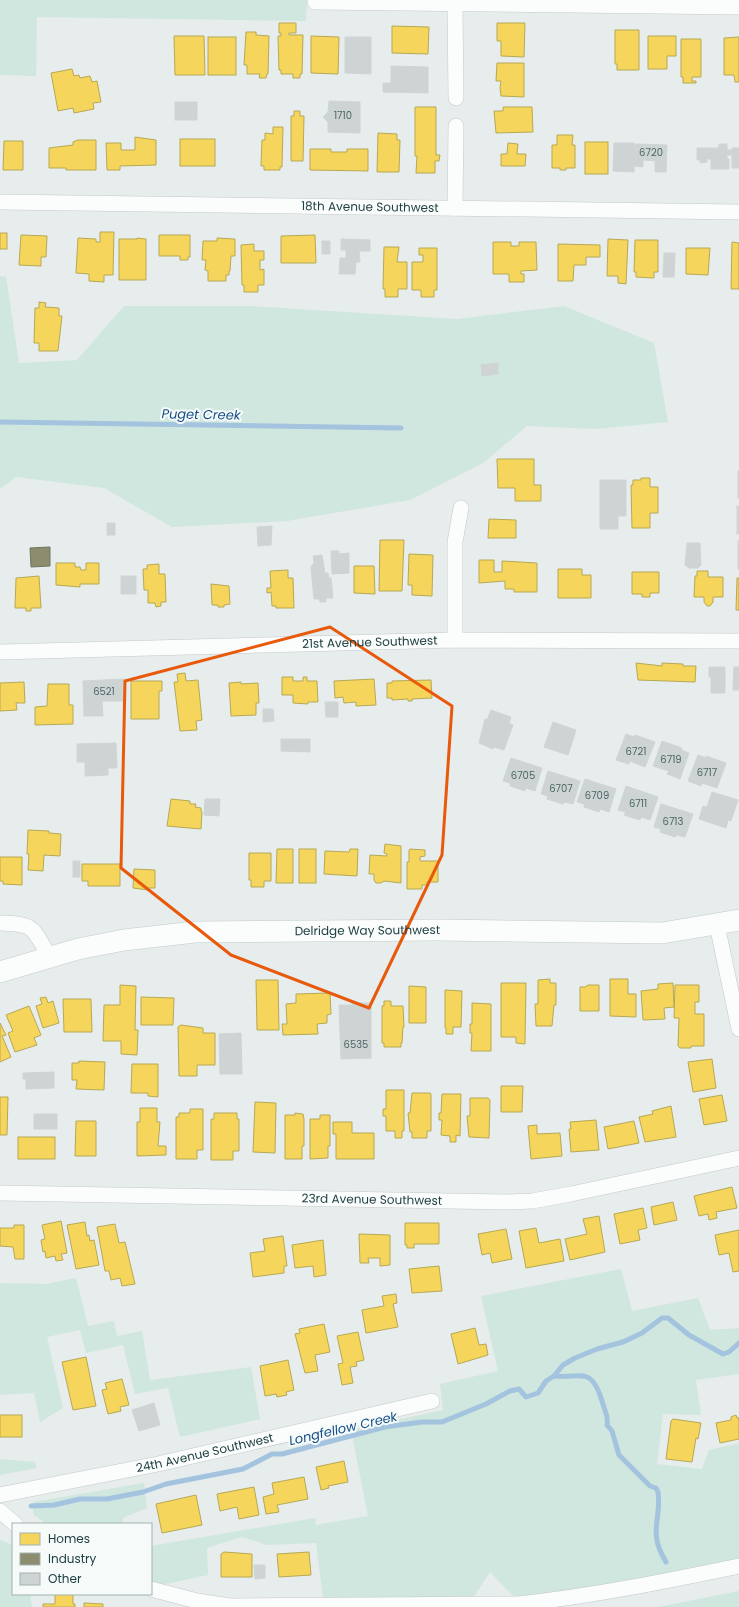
<svg xmlns="http://www.w3.org/2000/svg" width="739" height="1607" viewBox="0 0 739 1607" font-family="Poppins,sans-serif">
  <style>
    .green { fill: #cfe7de }
    .homes { fill: #f6d55c; stroke: #b6a955 }
    .industry { fill: #8c8c6e; stroke: #6c7661 }
    .lines { fill: none; stroke-linecap: round; stroke-linejoin: round }
    .stream { stroke: #a4c3df; stroke-width: 5 }
    .building { fill: #cdd4d3; stroke: #cfd5d5 }
    .minor-casing { stroke: #c4c9c9; stroke-width: 16 }
    .secondary-casing { stroke: #c2caca; stroke-width: 22 }
    .minor { stroke: #fbfcfc; stroke-width: 15 }
    .secondary { stroke: #fbfcfc; stroke-width: 21 }
    .marked { fill: none; stroke: #e8590c; stroke-width: 3; stroke-linejoin: round }
    .labels { text-anchor: middle; stroke-width: 4; stroke-linejoin: round; paint-order: stroke }
    .number-label { font-size: 10px; fill: #4d6768 }
    .street-label { font-size: 12px; fill: #214244; stroke: #f6fbfa }
    .water-label { font-size: 13px; font-style: italic; fill: #134e88; stroke: #f6fbfa }
  </style>
  <rect width="100%" height="100%" fill="#e7ecec"/>
  <g class="green">
    <polygon points="0,0 307,0 306,21 37,17 36,76 0,75"/>
    <polygon points="0,276 6,277 19,363 77,360 124,306 252,306 457,319 564,306 654,343 668,422 596,429 527,426 483,463 410,500 287,521 172,527 104,488 16,477 0,489"/>
    <polygon points="621,1269 632,1311 698,1298 710,1330 739,1328 739,1374 696,1380 701,1415 663,1414 657,1464 702,1469 709,1450 739,1443 739,1559 631,1582 517,1600 490,1572 473,1598 323,1599 316,1543 267,1545 242,1537 207,1548 208,1575 161,1585 151,1582 151,1546 315,1518 316,1525 368,1516 351,1430 443,1410 440,1384 498,1371 481,1296"/>
    <polygon points="76,1278 88,1326 114,1321 117,1336 142,1331 150,1380 251,1367 260,1419 180,1437 168,1388 135,1394 123,1345 86,1353 80,1330 47,1337 63,1408 40,1422 34,1393 0,1395 0,1283 46,1284"/>
    <polygon points="0,1459 35,1462 37,1468 0,1475"/>
    <polygon points="144,1483 147,1508 123,1518 123,1524 46,1524 33,1514 33,1502"/>
    <polygon points="0,1540 13,1545 13,1594 30,1594 32,1607 0,1607"/>
    <polygon points="739,1591 739,1607 658,1607"/>
  </g>
  <g class="homes">
    <polygon points="279,23 296,23 296,33 289,33 289,35 303,35 302,74 300,74 300,78 293,78 293,74 281,74 281,70 279,70 278,36 281,36 281,33 279,33"/>
    <polygon points="497,23 525,23 524,57 501,56 501,41 497,41"/>
    <polygon points="392,26 429,27 428,54 392,53"/>
    <polygon points="615,30 639,30 639,70 617,70 617,64 615,64"/>
    <polygon points="246,32 256,32 256,35 269,36 268,74 267,74 266,78 259,78 260,74 247,74 247,65 244,65"/>
    <polygon points="174,36 204,36 205,75 175,75"/>
    <polygon points="311,36 339,37 338,74 311,73"/>
    <polygon points="648,36 676,36 676,56 667,56 667,69 648,69"/>
    <rect x="208" y="37" width="28" height="38"/>
    <polygon points="739,37 739,82 735,82 734,75 724,75 724,38"/>
    <polygon points="681,39 701,39 701,77 692,77 692,81 696,81 696,83 683,83 683,77 681,77"/>
    <polygon points="497,63 524,63 524,97 501,96 500,88 501,81 496,81"/>
    <polygon points="72,69 74,76 79,75 80,78 90,76 92,82 97,81 101,102 93,103 94,109 74,113 73,108 58,111 51,73"/>
    <polygon points="415,107 436,107 436,155 440,155 439,161 435,161 435,173 416,173 417,156 415,156"/>
    <polygon points="503,107 532,107 533,132 496,133 494,111 503,111"/>
    <polygon points="294,111 300,111 300,116 304,116 303,161 291,161 291,116 294,116"/>
    <polygon points="273,127 283,127 282,167 280,167 280,170 264,170 264,166 261,166 262,140 265,140 265,133 273,134"/>
    <polygon points="378,133 397,134 397,140 400,140 399,172 377,172"/>
    <polygon points="557,135 573,135 572,145 575,145 575,168 566,168 566,170 560,170 560,168 552,168 552,145 557,145"/>
    <polygon points="135,137 156,140 156,165 120,166 120,170 107,170 106,143 121,143 121,150 135,150"/>
    <rect x="180" y="139" width="35" height="27"/>
    <polygon points="78,140 96,140 96,170 66,170 66,168 49,168 49,148 73,145 73,142"/>
    <polygon points="4,141 23,141 23,170 3,170"/>
    <rect x="585" y="142" width="23" height="32"/>
    <polygon points="508,143 518,144 517,154 526,154 525,166 501,166 501,154 507,154"/>
    <polygon points="310,149 331,149 331,152 347,152 347,149 368,149 368,171 310,170"/>
    <polygon points="100,232 114,232 113,275 104,275 104,282 89,281 89,274 76,273 78,238 96,239 96,242 100,242"/>
    <rect x="0" y="233" width="7" height="16"/>
    <polygon points="21,235 47,236 46,257 41,257 41,266 19,265"/>
    <polygon points="159,235 190,235 190,257 188,257 188,260 180,260 180,256 159,256"/>
    <polygon points="315,235 316,263 281,263 281,236"/>
    <polygon points="137,238 146,239 146,280 119,280 119,239 137,239"/>
    <polygon points="217,238 235,239 235,256 231,256 230,271 229,271 229,275 226,275 226,281 208,281 208,271 205,270 206,260 202,260 203,241 217,241"/>
    <polygon points="608,239 628,240 626,284 618,283 618,276 607,276"/>
    <polygon points="635,240 658,240 658,272 654,272 654,278 636,277 636,272 634,272"/>
    <polygon points="493,242 511,242 511,246 519,246 519,242 536,242 537,270 521,271 521,274 524,274 524,282 509,282 509,274 493,274"/>
    <polygon points="732,242 739,243 739,289 731,289"/>
    <polygon points="254,244 254,251 264,251 264,260 260,260 260,270 264,269 264,285 258,285 258,292 244,292 244,285 242,285 241,245"/>
    <polygon points="558,244 600,245 600,257 586,257 586,265 574,265 573,281 558,281"/>
    <polygon points="384,247 399,247 397,262 407,262 407,289 398,289 398,297 385,297 385,289 383,289"/>
    <polygon points="419,248 437,248 437,290 434,290 434,297 421,297 421,290 412,290 412,262 423,262 423,255 419,255"/>
    <polygon points="686,248 710,248 708,275 686,274"/>
    <polygon points="39,302 46,303 45,307 59,308 59,316 62,316 58,351 39,351 39,343 34,343 35,308 39,308"/>
    <polygon points="497,459 534,459 534,485 541,485 541,501 515,501 515,488 498,488"/>
    <polygon points="641,478 650,478 650,487 658,487 658,513 650,513 650,528 632,528 631,485 633,485 633,480 641,480"/>
    <polygon points="489,519 516,520 516,538 488,538"/>
    <polygon points="380,540 404,540 402,591 379,591"/>
    <polygon points="409,554 433,555 432,596 412,595 412,585 408,585"/>
    <polygon points="479,560 494,560 494,572 502,572 502,561 537,563 537,592 514,592 514,589 505,589 505,581 479,583"/>
    <polygon points="56,563 75,563 75,567 80,567 81,570 86,570 86,563 99,563 99,584 80,584 80,587 56,585"/>
    <polygon points="159,564 159,574 165,574 166,602 161,602 161,606 156,607 155,603 148,603 148,590 144,590 143,569 147,569 147,565"/>
    <polygon points="354,566 374,566 375,594 354,593"/>
    <polygon points="558,569 582,569 582,575 591,575 591,598 558,598"/>
    <polygon points="288,570 288,578 293,578 294,608 276,608 276,606 272,606 271,592 267,593 267,588 271,588 270,571"/>
    <polygon points="697,571 708,571 708,577 723,577 723,597 713,597 713,602 710,606 707,606 704,602 704,597 694,597 695,576 697,576"/>
    <polygon points="632,572 659,572 659,593 650,593 650,597 642,597 642,594 632,594"/>
    <polygon points="39,576 41,608 31,608 31,611 26,611 26,608 15,608 16,578"/>
    <polygon points="737,578 739,578 739,610 736,610"/>
    <polygon points="211,584 229,586 230,604 224,605 224,607 218,607 218,605 212,605"/>
    <polygon points="636,663 662,666 662,663 683,664 683,666 696,666 695,682 638,680"/>
    <polygon points="185,673 186,681 198,680 202,720 196,721 197,730 180,731 174,682 178,682 177,674"/>
    <polygon points="282,677 293,677 293,681 303,681 303,677 307,677 307,681 317,681 318,702 308,702 308,704 293,703 293,695 282,695"/>
    <polygon points="374,679 376,705 356,706 356,702 344,703 343,697 335,698 334,681"/>
    <polygon points="431,680 432,698 412,699 412,701 408,701 408,699 392,700 392,698 387,698 387,683 392,683 392,681"/>
    <polygon points="131,681 162,681 162,691 159,691 159,719 131,719"/>
    <polygon points="24,682 25,703 16,703 17,710 0,711 0,683"/>
    <polygon points="241,682 241,684 258,683 259,703 256,703 256,715 231,716 229,683"/>
    <polygon points="48,684 69,684 69,705 73,705 73,724 35,725 35,707 47,706"/>
    <polygon points="171,799 190,801 190,804 196,804 195,807 201,808 201,811 202,812 201,829 167,826"/>
    <polygon points="28,830 49,831 49,833 61,834 60,856 44,855 43,871 28,870 29,854 27,854"/>
    <polygon points="385,844 401,846 401,883 384,881 381,883 376,883 374,880 374,874 369,874 370,855 387,856 387,854 384,853"/>
    <polygon points="277,849 293,849 293,883 276,883"/>
    <rect x="299" y="849" width="17" height="34"/>
    <polygon points="350,849 358,849 357,876 324,874 325,851 349,852"/>
    <polygon points="410,849 425,850 425,856 420,857 420,861 438,861 438,882 427,882 427,885 422,885 422,889 407,889 407,862 409,862 409,850"/>
    <polygon points="249,853 271,853 271,881 264,881 264,887 251,887 251,880 249,880"/>
    <polygon points="0,857 22,857 22,885 3,884 3,881 0,881"/>
    <polygon points="82,864 120,864 120,886 88,886 88,881 82,881"/>
    <polygon points="134,869 155,870 155,888 148,888 148,890 133,888"/>
    <polygon points="550,979 550,983 556,983 556,1005 554,1005 552,1026 536,1026 535,1004 538,1004 538,980"/>
    <polygon points="610,979 628,979 628,994 636,994 636,1017 610,1016"/>
    <polygon points="256,980 278,980 279,1030 257,1030"/>
    <polygon points="501,983 526,983 525,1044 516,1043 516,1037 501,1037"/>
    <polygon points="673,983 674,1007 664,1008 665,1019 643,1020 641,991 658,989 658,984"/>
    <polygon points="120,985 136,986 135,1030 138,1030 137,1055 121,1054 121,1041 103,1041 104,1005 120,1005"/>
    <polygon points="588,985 599,985 599,1011 580,1011 580,987 585,987"/>
    <polygon points="675,985 699,985 699,1002 695,1002 695,1014 704,1014 704,1046 691,1046 691,1048 680,1048 678,1046 679,1018 674,1018"/>
    <polygon points="409,986 426,987 426,1023 409,1023"/>
    <polygon points="445,990 462,991 461,1027 453,1027 453,1034 446,1034 446,1028 445,1028"/>
    <polygon points="330,993 331,1014 327,1015 327,1023 317,1024 318,1034 283,1035 282,1024 287,1024 286,1004 296,1003 296,994"/>
    <polygon points="46,997 48,1003 53,1001 59,1023 43,1028 36,1006 42,1004 40,998"/>
    <polygon points="141,997 174,998 173,1025 141,1025"/>
    <polygon points="63,999 91,999 92,1032 64,1032"/>
    <polygon points="384,1001 391,1001 391,1006 403,1006 404,1027 403,1027 402,1043 401,1043 401,1047 384,1047 384,1043 382,1043 382,1006 384,1006"/>
    <polygon points="472,1003 491,1004 491,1051 471,1051 472,1033 470,1033 470,1024 472,1024"/>
    <polygon points="29,1006 41,1035 34,1038 37,1045 15,1052 8,1033 13,1031 6,1015"/>
    <polygon points="0,1023 6,1035 2,1036 11,1057 0,1062"/>
    <polygon points="181,1025 203,1028 203,1033 215,1033 215,1065 197,1065 197,1076 179,1076 178,1027"/>
    <polygon points="712,1059 716,1088 693,1092 688,1062"/>
    <polygon points="79,1061 105,1062 104,1090 76,1089 77,1080 72,1080 72,1063 79,1063"/>
    <polygon points="132,1064 158,1064 158,1097 148,1096 148,1093 131,1093"/>
    <polygon points="501,1086 523,1086 522,1112 501,1112"/>
    <polygon points="386,1090 404,1090 404,1131 402,1131 402,1138 395,1138 395,1131 386,1131 386,1116 383,1116 383,1109 386,1109"/>
    <polygon points="412,1093 430,1093 431,1094 431,1131 427,1131 427,1138 412,1138 412,1132 410,1132 408,1113 410,1113"/>
    <polygon points="442,1094 461,1094 460,1136 456,1135 456,1142 450,1142 450,1136 441,1135 442,1120 439,1120 439,1113 441,1113"/>
    <polygon points="722,1095 727,1121 704,1125 699,1099"/>
    <polygon points="0,1097 8,1097 7,1135 0,1135"/>
    <polygon points="470,1098 488,1098 490,1100 489,1138 469,1137 467,1116 470,1116"/>
    <polygon points="255,1102 276,1103 275,1153 253,1152"/>
    <polygon points="671,1106 676,1137 645,1142 639,1117 653,1114 652,1111"/>
    <polygon points="140,1108 157,1108 157,1122 160,1122 158,1146 166,1146 166,1155 137,1156 137,1122 140,1122"/>
    <polygon points="190,1109 203,1109 203,1150 197,1150 197,1159 176,1159 176,1117 179,1117 179,1113 190,1113"/>
    <polygon points="214,1113 237,1113 237,1119 239,1119 239,1151 233,1151 233,1160 211,1160 211,1119 214,1119"/>
    <polygon points="295,1113 303,1114 304,1119 304,1146 302,1146 302,1159 285,1159 285,1115 295,1115"/>
    <polygon points="320,1115 330,1115 330,1146 328,1146 328,1158 310,1159 310,1119 320,1119"/>
    <polygon points="596,1120 599,1150 571,1152 569,1129 571,1129 570,1122"/>
    <polygon points="76,1121 96,1121 96,1156 75,1156"/>
    <polygon points="634,1121 639,1143 608,1149 604,1127"/>
    <polygon points="333,1122 352,1122 352,1133 374,1133 374,1159 336,1159 336,1134 333,1134"/>
    <polygon points="537,1125 537,1134 560,1133 562,1156 531,1159 528,1126"/>
    <rect x="18" y="1137" width="37" height="22"/>
    <polygon points="732,1187 737,1208 716,1212 717,1218 709,1220 708,1214 699,1216 694,1196"/>
    <polygon points="673,1202 677,1220 654,1225 651,1207"/>
    <polygon points="643,1208 647,1228 638,1230 640,1240 620,1244 614,1214"/>
    <polygon points="599,1216 605,1252 570,1260 565,1239 587,1234 583,1219"/>
    <polygon points="61,1221 67,1253 61,1254 63,1260 56,1261 55,1256 46,1258 45,1251 43,1252 41,1240 45,1239 42,1225"/>
    <polygon points="85,1222 87,1236 89,1235 90,1241 94,1240 99,1265 76,1269 67,1225"/>
    <polygon points="405,1223 439,1223 439,1244 414,1244 414,1248 407,1248 407,1245 405,1245"/>
    <polygon points="115,1224 119,1243 125,1242 135,1284 122,1286 120,1278 111,1280 109,1271 105,1271 97,1227"/>
    <polygon points="14,1225 24,1225 24,1259 15,1259 13,1247 0,1246 0,1228 14,1228"/>
    <polygon points="536,1228 539,1243 560,1239 564,1261 526,1268 519,1231"/>
    <polygon points="506,1229 512,1259 492,1263 490,1253 482,1255 478,1234"/>
    <polygon points="739,1230 739,1271 733,1272 729,1253 719,1255 715,1235"/>
    <polygon points="359,1234 390,1235 390,1265 380,1266 380,1258 368,1258 369,1263 360,1263"/>
    <polygon points="283,1236 287,1266 284,1266 284,1273 253,1277 250,1253 265,1251 263,1239"/>
    <polygon points="323,1240 326,1275 314,1277 313,1266 295,1268 292,1245"/>
    <polygon points="439,1266 442,1291 412,1293 409,1269"/>
    <polygon points="396,1294 397,1303 393,1304 398,1327 366,1333 362,1310 384,1306 382,1296"/>
    <polygon points="324,1324 330,1352 315,1355 318,1371 305,1373 295,1334 300,1333 299,1329"/>
    <polygon points="475,1328 479,1345 486,1344 488,1355 458,1364 451,1334"/>
    <polygon points="358,1332 364,1360 356,1362 357,1366 350,1367 353,1383 342,1385 338,1364 343,1363 337,1336"/>
    <polygon points="86,1357 96,1406 73,1410 62,1362"/>
    <polygon points="288,1360 294,1390 286,1392 287,1395 277,1397 276,1394 265,1396 260,1366"/>
    <polygon points="122,1379 129,1405 120,1407 121,1411 108,1414 102,1390 107,1389 105,1383"/>
    <rect x="0" y="1415" width="22" height="22"/>
    <polygon points="736,1415 737,1418 739,1418 739,1439 720,1443 716,1423 731,1420 731,1417"/>
    <polygon points="673,1419 701,1423 698,1439 696,1438 692,1462 666,1459 671,1421"/>
    <polygon points="344,1461 348,1482 328,1486 329,1488 321,1490 316,1467"/>
    <polygon points="304,1477 308,1499 277,1505 279,1512 266,1514 263,1497 274,1494 272,1483"/>
    <polygon points="254,1487 259,1515 239,1519 237,1507 220,1511 217,1494"/>
    <polygon points="196,1495 202,1525 162,1533 156,1504"/>
    <polygon points="224,1552 252,1554 252,1577 221,1577 221,1554"/>
    <polygon points="309,1552 311,1575 279,1577 277,1554"/>
    <polygon points="55,1594 73,1594 73,1604 75,1604 75,1607 43,1607 43,1604 55,1604"/>
    <polygon points="84,1603 103,1604 103,1607 84,1607"/>
  </g>
  <polygon class="industry" points="50,547 50,566 31,567 30,548"/>
  <g class="lines">
    <g class="stream">
      <polyline points="0,422 401,428"/>
      <path d="M554,1376C581,1379 591,1365 602,1401C604,1409 609,1417 607,1425L612,1431L619,1455L650,1486L656,1488L658,1492C662,1521 647,1531 666,1562"/>
      <polyline points="31,1506 54,1505 80,1499 107,1499 143,1492 166,1484 243,1469 272,1454 282,1454 385,1427 422,1422 442,1422 486,1404 510,1391 519,1389 526,1397 538,1393 546,1381 554,1376 563,1365 575,1358 597,1349 623,1342 642,1333 662,1318 668,1318 689,1335 723,1354 729,1352 739,1343"/>
    </g>
  </g>
  <g class="building">
    <polygon points="345,37 371,37 371,74 345,73"/>
    <polygon points="391,66 428,67 428,93 383,92 383,83 391,83"/>
    <polygon points="329,101 360,102 360,133 328,132 328,122 323,117 328,112"/>
    <rect x="175" y="102" width="22" height="18"/>
    <polygon points="614,143 634,143 635,159 635,144 667,145 666,172 655,172 655,161 643,160 643,167 634,166 634,172 613,171"/>
    <polygon points="719,144 727,144 727,150 732,150 732,148 739,148 739,168 732,168 732,155 727,155 727,159 729,159 729,169 711,169 711,159 707,159 707,162 700,163 700,160 697,160 697,148 719,148"/>
    <polygon points="341,239 370,240 370,251 359,251 360,262 356,262 355,274 339,274 340,258 346,258 346,250 341,250"/>
    <rect x="322" y="241" width="8" height="13"/>
    <polygon points="664,253 675,253 674,277 663,277"/>
    <polygon points="498,363 498,374 482,376 481,365"/>
    <rect x="738" y="471" width="1" height="27"/>
    <polygon points="600,480 626,480 626,516 618,516 618,529 600,529"/>
    <rect x="737" y="506" width="2" height="28"/>
    <rect x="107" y="523" width="8" height="12"/>
    <polygon points="272,526 271,545 258,546 257,527"/>
    <rect x="738" y="541" width="1" height="28"/>
    <polygon points="687,543 700,543 701,565 698,568 689,568 685,565"/>
    <polygon points="331,551 339,551 339,554 349,553 349,573 332,574"/>
    <polygon points="322,555 325,573 328,573 329,578 331,578 333,598 326,598 326,602 320,602 319,599 314,599 311,567 314,563 313,556"/>
    <rect x="121" y="576" width="15" height="18"/>
    <polygon points="709,667 725,667 725,693 711,693 711,677 709,677"/>
    <polygon points="734,667 739,667 739,690 733,690"/>
    <polygon points="125,679 125,701 102,701 103,716 84,716 83,681"/>
    <polygon points="325,702 338,702 338,717 326,717"/>
    <polygon points="263,709 273,709 274,721 263,722"/>
    <polygon points="491,710 511,717 509,723 513,725 504,750 494,747 493,749 479,743 485,719 487,720"/>
    <polygon points="553,722 576,730 568,755 544,747"/>
    <polygon points="626,734 634,737 635,735 655,742 645,767 630,761 629,764 616,760"/>
    <polygon points="281,739 310,739 310,752 281,751"/>
    <polygon points="662,741 682,748 681,750 689,753 680,779 667,774 669,771 653,766"/>
    <polygon points="116,743 117,768 108,768 108,775 85,776 85,762 77,762 77,744"/>
    <polygon points="698,755 706,758 706,756 726,763 717,788 702,783 701,786 688,781"/>
    <polygon points="511,758 542,768 535,791 526,788 525,791 510,786 510,783 503,781"/>
    <polygon points="548,771 580,781 573,804 564,802 563,804 547,799 548,796 541,794"/>
    <polygon points="585,779 616,789 609,812 600,809 599,812 584,807 584,804 577,802"/>
    <polygon points="626,786 658,797 650,820 641,817 640,820 624,815 626,812 618,810"/>
    <polygon points="712,792 738,800 731,821 728,820 726,828 699,819 703,806 707,807"/>
    <polygon points="205,799 220,799 219,816 204,815"/>
    <polygon points="661,804 693,814 685,837 676,835 675,837 660,832 661,829 654,827"/>
    <rect x="73" y="861" width="7" height="16"/>
    <polygon points="352,1003 371,1003 371,1058 341,1059 339,1005 352,1005"/>
    <polygon points="241,1033 242,1074 220,1074 219,1034"/>
    <polygon points="54,1072 54,1088 26,1089 26,1079 23,1079 23,1073"/>
    <rect x="34" y="1114" width="23" height="15"/>
    <polygon points="154,1403 160,1425 139,1431 132,1410"/>
    <polygon points="254,1565 265,1565 265,1578 255,1579"/>
  </g>
  <g class="lines">
    <g class="minor-casing">
      <g id="minor">
        <polyline points="315,2 739,7"/>
        <polyline points="455,4 456,98"/>
        <path id="s1" d="M0,202L739,212"/>
        <polyline points="455,208 456,126"/>
        <polyline points="455,640 455,542 461,508"/>
        <path id="s2" d="M0,652L455,640L739,641"/>
        <path d="M0,923C35,924 32,927 49,956"/>
        <polyline points="717,925 739,1029"/>
        <path id="s3" d="M0,1193L506,1202L532,1201L571,1194L739,1158"/>
        <path id="s4" d="M0,1495L158,1464L432,1401"/>
        <polyline points="0,1511 15,1524"/>
        <path d="M151,1589L197,1601L230,1606L518,1604C593,1596 666,1581 739,1566"/>
      </g>
    </g>
    <g class="secondary-casing">
      <g id="secondary">
        <path id="s5" d="M0,972L78,949L124,940L195,932L437,930L662,933L739,920"/>
      </g>
    </g>
    <use href="#minor" class="minor"/>
    <use href="#secondary" class="secondary"/>
  </g>
  <path class="marked" d="M330,627L452,706L442,855L369,1008L231,955L121,868L125,681Z"/>
  <g class="labels">
    <g class="number-label">
      <text x="343" y="119">1710</text>
      <text x="651" y="156">6720</text>
      <text x="104" y="695">6521</text>
      <text x="636" y="755">6721</text>
      <text x="671" y="763">6719</text>
      <text x="707" y="776">6717</text>
      <text x="523" y="779">6705</text>
      <text x="561" y="792">6707</text>
      <text x="597" y="799">6709</text>
      <text x="638" y="807">6711</text>
      <text x="673" y="825">6713</text>
      <text x="356" y="1048">6535</text>
    </g>
    <g class="street-label">
      <text dy="4" stroke="none"><textPath href="#s1" startOffset="370">18th Avenue Southwest</textPath></text>
      <text dy="4" stroke="none"><textPath href="#s2" startOffset="370">21st Avenue Southwest</textPath></text>
      <text dy="4" stroke="none"><textPath href="#s5" startOffset="372">Delridge Way Southwest</textPath></text>
      <text dy="4" stroke="none"><textPath href="#s3" startOffset="372">23rd Avenue Southwest</textPath></text>
      <text dy="4" stroke="none"><textPath href="#s4" startOffset="209">24th Avenue Southwest</textPath></text>
    </g>
    <g class="water-label">
      <text transform="translate(201 414) rotate(1)" y="5">Puget Creek</text>
      <text transform="translate(343 1428) rotate(-13)" y="5">Longfellow Creek</text>
    </g>
  </g>
  <rect x="12" y="1523" width="140" height="72" fill="#f6fbfa" stroke="#a1b1b1"/>
  <rect x="20" y="1533" width="20" height="12" fill="#f6d55c" stroke="#a1b1b1"/>
  <text x="48" y="1543" font-size="12" fill="#214244">Homes</text>
  <rect x="20" y="1553" width="20" height="12" fill="#8c8c6e" stroke="#a1b1b1"/>
  <text x="48" y="1563" font-size="12" fill="#214244">Industry</text>
  <rect x="20" y="1573" width="20" height="12" fill="#cdd4d3" stroke="#a1b1b1"/>
  <text x="48" y="1583" font-size="12" fill="#214244">Other</text>
</svg>
